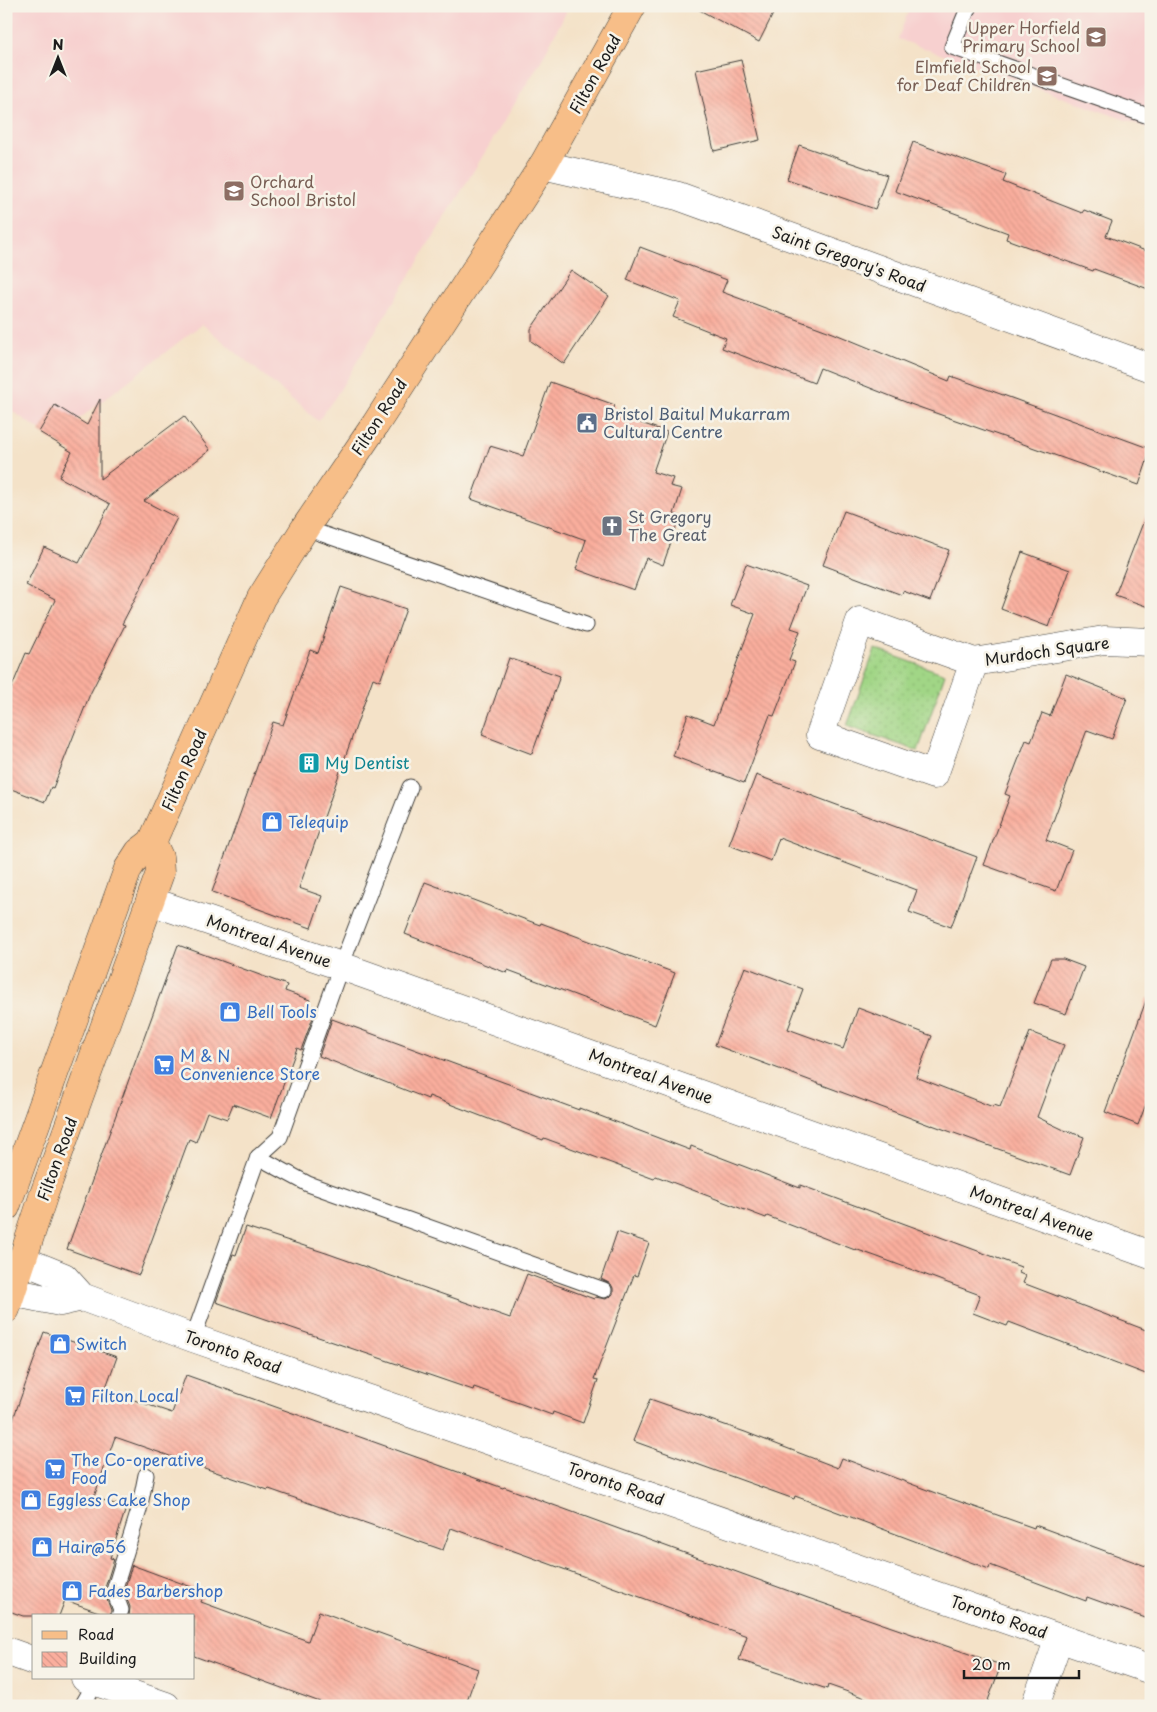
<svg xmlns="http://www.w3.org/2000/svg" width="1157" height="1712" viewBox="0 0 1157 1712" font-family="'Playpen Sans',sans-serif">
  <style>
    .built { fill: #f7d0cf }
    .grass { fill: url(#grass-dots); stroke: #5e7951 }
    .building { fill: url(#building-back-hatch) }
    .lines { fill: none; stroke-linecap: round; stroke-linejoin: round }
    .lane-casing { stroke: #3c3a36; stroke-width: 17 }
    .street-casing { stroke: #3c3a36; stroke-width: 29 }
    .primary-casing { stroke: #3c3a36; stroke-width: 29 }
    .lane { stroke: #fff; stroke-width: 15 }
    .street { stroke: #fff; stroke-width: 28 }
    .primary { stroke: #f7be88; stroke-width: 28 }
    .labels { text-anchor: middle; stroke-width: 5; stroke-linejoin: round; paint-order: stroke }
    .education-label { font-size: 16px; fill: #785e54; stroke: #f7f3e8; text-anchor: end }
    .street-label { font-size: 16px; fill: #1c1c1c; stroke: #f7f3e8 }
    .service-label { font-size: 16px; fill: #4e5e75; stroke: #f7f3e8; text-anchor: start }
    .worship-label { font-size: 16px; fill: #5b616d; stroke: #f7f3e8; text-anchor: start }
    .culture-label { font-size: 16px; fill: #0d838f; stroke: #f7f3e8; text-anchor: start }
    .shop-label { font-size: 16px; fill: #366cbe; stroke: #f7f3e8; text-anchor: start }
  </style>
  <defs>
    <pattern id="grass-dots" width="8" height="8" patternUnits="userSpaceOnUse" patternTransform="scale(1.25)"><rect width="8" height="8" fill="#a1d686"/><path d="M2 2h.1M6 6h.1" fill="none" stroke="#8ab773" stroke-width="1.8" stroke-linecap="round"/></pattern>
    <pattern id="building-back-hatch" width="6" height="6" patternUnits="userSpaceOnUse" patternTransform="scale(1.25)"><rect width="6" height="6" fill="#faae9d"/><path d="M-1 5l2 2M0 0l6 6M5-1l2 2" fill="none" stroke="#d69587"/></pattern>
  </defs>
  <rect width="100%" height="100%" fill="#f7f3e8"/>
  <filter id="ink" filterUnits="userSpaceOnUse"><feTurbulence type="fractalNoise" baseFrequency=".02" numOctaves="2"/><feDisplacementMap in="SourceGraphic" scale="10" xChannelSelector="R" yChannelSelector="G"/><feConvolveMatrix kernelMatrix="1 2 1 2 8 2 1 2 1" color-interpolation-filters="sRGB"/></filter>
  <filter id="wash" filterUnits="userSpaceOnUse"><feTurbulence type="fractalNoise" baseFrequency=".0096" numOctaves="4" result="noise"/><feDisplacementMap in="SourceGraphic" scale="20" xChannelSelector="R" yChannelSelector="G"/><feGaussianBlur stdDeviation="1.12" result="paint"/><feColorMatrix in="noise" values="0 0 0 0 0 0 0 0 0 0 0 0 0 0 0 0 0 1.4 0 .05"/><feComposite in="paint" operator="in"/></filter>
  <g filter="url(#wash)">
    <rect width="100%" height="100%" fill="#f4e2c8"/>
    <g class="built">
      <polygon points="6,6 569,6 542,59 336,396 318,421 202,324 53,439 6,407"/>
      <polygon points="910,6 1151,6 1151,129 898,39"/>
    </g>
    <polygon class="grass" points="875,649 945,674 918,751 847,726"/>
    <g id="blocks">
      <g class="building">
        <polygon points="692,6 777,6 759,42"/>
        <polygon points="741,60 760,140 714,151 696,70"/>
        <polygon points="913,142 1006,175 1003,182 1082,213 1084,210 1112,221 1106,236 1151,253 1151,290 1094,269 1093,271 1006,239 1008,233 895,191"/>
        <polygon points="799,145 887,175 875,209 787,179"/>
        <polygon points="640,247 727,280 722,292 833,333 949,381 951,376 1151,449 1139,485 913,405 820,368 814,383 722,348 726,338 673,317 680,301 627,280"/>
        <polygon points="571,270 609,296 564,364 531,341 531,329"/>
        <polygon points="550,382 615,405 612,413 667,432 653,472 673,478 670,486 682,489 674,514 680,516 663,565 646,558 634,590 576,569 586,540 471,499 490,446 523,456"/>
        <polygon points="100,399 100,479 184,416 210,450 144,501 177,518 122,624 125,625 90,694 53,788 51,787 45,802 6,787 6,701 26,653 29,654 55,600 26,585 44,547 79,563 110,504 59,477 72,452 39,432 55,405 87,425"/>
        <polygon points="1148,510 1151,510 1151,608 1115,595"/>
        <polygon points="844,511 949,550 930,601 903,591 902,595 823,565"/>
        <polygon points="1022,552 1070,570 1049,627 1001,609"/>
        <polygon points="746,564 807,586 791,628 800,631 789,660 795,662 774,716 770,715 744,783 673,756 688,714 714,724 755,614 730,605"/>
        <polygon points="341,587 406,609 380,681 373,678 299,888 322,896 311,928 212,892 273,722 283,725 310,650 318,653"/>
        <polygon points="509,658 560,676 532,754 482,735"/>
        <polygon points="1066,674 1127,698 1112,739 1087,730 1046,840 1072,850 1056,891 984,865 1010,796 1005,794 1026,740 1031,742 1042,713 1050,716"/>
        <polygon points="756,775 977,857 951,927 909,912 917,890 779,838 771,861 729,845"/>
        <polygon points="425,882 540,925 541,923 675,973 655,1025 508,970 507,973 405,934"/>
        <polygon points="178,945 287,985 285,991 310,1000 306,1009 315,1012 301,1050 297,1048 271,1118 233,1104 227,1119 207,1112 196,1142 189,1139 139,1275 67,1249"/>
        <polygon points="1051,959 1063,959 1084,967 1066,1014 1034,1003"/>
        <polygon points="745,967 803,989 788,1029 843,1049 858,1008 932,1036 916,1077 993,1107 994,1105 1000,1107 1030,1032 1064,1045 1037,1117 1064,1130 1084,1137 1070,1175 932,1125 932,1126 715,1045"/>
        <polygon points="1147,998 1151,999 1151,1091 1138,1125 1105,1112"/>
        <polygon points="332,1019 579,1110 579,1108 690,1150 691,1146 800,1188 800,1185 1021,1267 1019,1273 1026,1276 1023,1283 1151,1332 1151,1376 1009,1322 1007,1326 973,1313 980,1295 875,1256 855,1249 855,1250 767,1216 766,1218 656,1176 654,1179 544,1138 543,1140 429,1096 428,1099 319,1056"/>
        <polygon points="246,1227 326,1253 510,1318 527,1274 594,1299 595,1297 606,1299 613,1294 613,1288 611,1284 601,1279 617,1232 649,1243 637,1276 634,1275 594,1379 598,1380 583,1423 553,1412 552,1415 474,1387 473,1390 216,1302 233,1254 236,1255"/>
        <polygon points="44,1332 117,1357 105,1390 172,1413 186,1375 503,1488 504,1487 808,1598 1001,1665 986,1706 888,1706 828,1685 827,1689 739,1660 747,1636 451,1528 443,1550 269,1489 268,1490 210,1470 115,1437 94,1497 126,1508 110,1558 114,1559 105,1588 105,1594 111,1610 110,1616 65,1600 59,1616 23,1616 6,1610 6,1439"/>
        <polygon points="650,1399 745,1432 838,1468 842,1458 938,1494 1034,1528 1035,1525 1151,1568 1151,1620 1087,1597 1086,1601 990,1565 989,1569 795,1496 794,1499 633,1441"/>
        <polygon points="132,1565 205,1592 201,1602 308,1641 319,1611 478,1669 465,1706 331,1706 194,1656 194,1616 129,1616 130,1607 124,1591"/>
      </g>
    </g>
  </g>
  <g filter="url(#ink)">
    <use href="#blocks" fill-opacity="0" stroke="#3c3a36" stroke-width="1"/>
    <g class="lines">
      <g class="lane-casing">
        <g id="lane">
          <polyline points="969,6 952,47 1151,117"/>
          <polyline points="305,528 586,625"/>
          <polyline points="258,1157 308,1184 604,1290"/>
          <polyline points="193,1338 258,1157 280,1137 341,966 410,787"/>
          <polyline points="119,1616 121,1610 114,1591 139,1510 146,1475"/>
          <polyline points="82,1706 98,1678"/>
        </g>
      </g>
      <g class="street-casing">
        <g id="street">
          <polyline points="543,165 678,196 1151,368"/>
          <polyline points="974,662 934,775 820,735 860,621 974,662 1104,640 1151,642"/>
          <polyline points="150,901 341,966 1151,1255"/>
          <polyline points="22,1260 64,1277 82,1297 193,1338 1151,1670"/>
          <polyline points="11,1292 60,1302 82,1297"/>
          <polyline points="6,1651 34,1661"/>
          <polyline points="85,1678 166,1706"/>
          <polyline points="1035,1706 1059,1638"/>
        </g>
      </g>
      <g class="primary-casing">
        <g id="primary">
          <polyline points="6,1207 128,869 139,852 152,842 261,598 305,528 375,425 543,165 632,6"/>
          <polyline points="6,1309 44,1194 160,873 159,857 152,842"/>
        </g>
      </g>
      <use href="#lane" class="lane"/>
      <use href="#street" class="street"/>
      <use href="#primary" class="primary"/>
    </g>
  </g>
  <defs>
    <g id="school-square" transform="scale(1.125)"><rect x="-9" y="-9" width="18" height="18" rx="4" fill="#8d6e63" stroke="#f7f3e8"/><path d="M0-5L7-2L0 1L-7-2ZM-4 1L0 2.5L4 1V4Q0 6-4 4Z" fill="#fff"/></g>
    <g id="civic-square" transform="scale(1.125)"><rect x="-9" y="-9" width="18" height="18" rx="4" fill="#5c6f8a" stroke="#f7f3e8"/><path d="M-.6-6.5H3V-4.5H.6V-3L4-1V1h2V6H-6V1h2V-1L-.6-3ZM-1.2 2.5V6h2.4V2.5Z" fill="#fff"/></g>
    <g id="church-square" transform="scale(1.125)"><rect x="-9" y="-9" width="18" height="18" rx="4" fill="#6b7280" stroke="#f7f3e8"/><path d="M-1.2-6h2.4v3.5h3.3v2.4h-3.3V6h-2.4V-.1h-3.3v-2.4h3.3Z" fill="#fff"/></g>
    <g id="building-square" transform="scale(1.125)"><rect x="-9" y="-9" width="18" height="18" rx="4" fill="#0f9aa8" stroke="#f7f3e8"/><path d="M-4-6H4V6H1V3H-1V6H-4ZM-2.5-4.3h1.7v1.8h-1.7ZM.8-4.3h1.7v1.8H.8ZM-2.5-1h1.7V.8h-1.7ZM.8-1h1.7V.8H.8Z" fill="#fff"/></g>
    <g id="shop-square" transform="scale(1.125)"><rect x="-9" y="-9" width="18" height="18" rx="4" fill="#3f7fe0" stroke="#f7f3e8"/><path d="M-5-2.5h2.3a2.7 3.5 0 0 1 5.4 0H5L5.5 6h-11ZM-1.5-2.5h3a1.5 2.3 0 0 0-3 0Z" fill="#fff"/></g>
    <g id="supermarket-square" transform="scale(1.125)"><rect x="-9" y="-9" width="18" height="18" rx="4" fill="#3f7fe0" stroke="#f7f3e8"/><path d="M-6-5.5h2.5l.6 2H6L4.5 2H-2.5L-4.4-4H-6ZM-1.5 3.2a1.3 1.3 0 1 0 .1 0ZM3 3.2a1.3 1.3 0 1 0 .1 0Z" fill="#fff"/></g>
  </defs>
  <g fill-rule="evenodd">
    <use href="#school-square" x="1096" y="37"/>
    <use href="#school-square" x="1047" y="76"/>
    <use href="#school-square" x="234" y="191"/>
    <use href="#civic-square" x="587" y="423"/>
    <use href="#church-square" x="612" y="526"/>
    <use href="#building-square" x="309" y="763"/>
    <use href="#shop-square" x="272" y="822"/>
    <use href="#shop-square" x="230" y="1012"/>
    <use href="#supermarket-square" x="164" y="1065"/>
    <use href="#shop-square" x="60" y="1344"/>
    <use href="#supermarket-square" x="75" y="1396"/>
    <use href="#supermarket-square" x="55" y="1469"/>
    <use href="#shop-square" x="31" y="1500"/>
    <use href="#shop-square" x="42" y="1547"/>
    <use href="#shop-square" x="72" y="1591"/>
  </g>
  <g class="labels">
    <g class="education-label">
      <text x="1080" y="34">Upper Horfield<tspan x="1080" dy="18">Primary School</tspan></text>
      <text x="1031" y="73">Elmfield School<tspan x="1031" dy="18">for Deaf Children</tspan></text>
      <text x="250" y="188" text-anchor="start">Orchard<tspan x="250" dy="18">School Bristol</tspan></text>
    </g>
    <g class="street-label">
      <text transform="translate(595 74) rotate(-61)" y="6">Filton Road</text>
      <text transform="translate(849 259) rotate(20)" y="6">Saint Gregory's Road</text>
      <text transform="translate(379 417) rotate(-57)" y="6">Filton Road</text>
      <text transform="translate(1047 651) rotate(-8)" y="6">Murdoch Square</text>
      <text transform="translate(184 770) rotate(-66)" y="6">Filton Road</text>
      <text transform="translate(269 941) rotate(19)" y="6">Montreal Avenue</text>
      <text transform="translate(651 1076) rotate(20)" y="6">Montreal Avenue</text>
      <text transform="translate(57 1159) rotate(-70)" y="6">Filton Road</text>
      <text transform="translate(1032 1213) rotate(20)" y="6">Montreal Avenue</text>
      <text transform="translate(233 1352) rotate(19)" y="6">Toronto Road</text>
      <text transform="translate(616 1484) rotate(19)" y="6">Toronto Road</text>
      <text transform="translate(999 1617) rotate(19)" y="6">Toronto Road</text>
    </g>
    <g class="service-label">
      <text x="603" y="420">Bristol Baitul Mukarram<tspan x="603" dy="18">Cultural Centre</tspan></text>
    </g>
    <g class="worship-label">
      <text x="628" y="523">St Gregory<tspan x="628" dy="18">The Great</tspan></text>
    </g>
    <g class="culture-label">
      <text x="325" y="769">My Dentist</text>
    </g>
    <g class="shop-label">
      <text x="288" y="828">Telequip</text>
      <text x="246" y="1018">Bell Tools</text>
      <text x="180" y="1062">M &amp; N<tspan x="180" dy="18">Convenience Store</tspan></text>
      <text x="76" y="1350">Switch</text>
      <text x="91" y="1402">Filton Local</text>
      <text x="71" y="1466">The Co-operative<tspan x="71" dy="18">Food</tspan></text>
      <text x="47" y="1506">Eggless Cake Shop</text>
      <text x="58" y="1553">Hair@56</text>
      <text x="88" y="1597">Fades Barbershop</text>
    </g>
  </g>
  <rect width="1157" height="1712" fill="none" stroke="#f7f3e8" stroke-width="25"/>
  <rect x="32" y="1614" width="162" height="65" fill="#f7f3e8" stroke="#9f9d96"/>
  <rect x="42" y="1631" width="25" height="8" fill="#f7be88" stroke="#9f9d96"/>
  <text x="78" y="1640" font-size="15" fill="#1c1c1c">Road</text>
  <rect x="42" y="1652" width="25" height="15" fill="url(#building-back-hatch)" stroke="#9f9d96"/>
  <text x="78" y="1664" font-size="15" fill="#1c1c1c">Building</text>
  <g transform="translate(58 58)" stroke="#f7f3e8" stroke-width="4" paint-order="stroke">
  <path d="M0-4L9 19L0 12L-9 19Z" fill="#1c1c1c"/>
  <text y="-8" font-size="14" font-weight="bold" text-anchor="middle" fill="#1c1c1c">N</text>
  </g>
  <path d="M964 1670v8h115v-8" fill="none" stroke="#1c1c1c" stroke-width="2.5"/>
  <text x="972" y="1670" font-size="15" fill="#1c1c1c" stroke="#f7f3e8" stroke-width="4" paint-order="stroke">20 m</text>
</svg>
